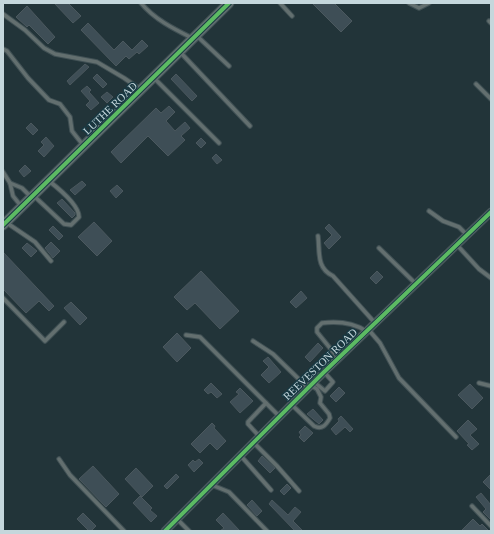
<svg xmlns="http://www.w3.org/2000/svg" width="494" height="534" viewBox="0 0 494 534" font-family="'Times New Roman',serif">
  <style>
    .building { fill: #3e4e56; stroke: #4b585e }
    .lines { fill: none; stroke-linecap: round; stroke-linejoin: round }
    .lane-casing { stroke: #415155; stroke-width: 5.5 }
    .street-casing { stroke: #415155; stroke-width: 9 }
    .secondary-casing { stroke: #415155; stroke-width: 11 }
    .lane { stroke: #636f6f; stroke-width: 3.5 }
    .street { stroke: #636f6f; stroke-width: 7 }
    .secondary { stroke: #637071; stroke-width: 9 }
    .cycleway-casing { stroke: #183943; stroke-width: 6 }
    .cycleway { stroke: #5cba63; stroke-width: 4 }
    .labels { text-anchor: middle; stroke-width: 3; stroke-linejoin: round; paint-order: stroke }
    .street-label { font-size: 11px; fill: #c5d7dc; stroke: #183943 }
  </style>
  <rect width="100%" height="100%" fill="#223439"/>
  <g class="building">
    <polygon points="54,3 68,3 81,16 73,23"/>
    <polygon points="312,3 334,3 352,21 341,32"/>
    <polygon points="27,6 55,37 48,44 29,25 27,27 16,17"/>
    <polygon points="88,23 114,50 123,41 132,50 142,40 148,46 139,54 137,52 129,59 126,56 116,66 81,30"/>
    <polygon points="85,64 89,67 70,85 67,81"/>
    <polygon points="97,74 107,84 103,88 93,78"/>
    <polygon points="176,74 197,96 192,101 171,79"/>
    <polygon points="87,86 91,90 89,92 99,103 91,110 86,105 90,101 81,91"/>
    <polygon points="107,92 113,97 107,103 101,97"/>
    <polygon points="169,106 175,112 166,121 175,131 185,122 190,128 181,136 185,140 168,156 148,136 121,163 111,152 156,108 161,113"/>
    <polygon points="31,123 38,130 33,135 26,128"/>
    <polygon points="46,137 54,146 44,157 38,151 44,145 41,142"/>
    <polygon points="201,138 206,143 201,148 196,143"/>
    <polygon points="216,154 222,160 217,164 212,158"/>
    <polygon points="25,165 31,171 24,177 19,171"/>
    <polygon points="82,181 86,185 75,195 70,190"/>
    <polygon points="117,185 123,191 116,198 110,191"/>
    <polygon points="62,199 75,213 75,215 72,218 57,203"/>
    <polygon points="94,222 112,241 97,256 78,237"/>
    <polygon points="329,224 341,237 329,249 324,243 332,235 325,228"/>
    <polygon points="53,226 63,236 59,240 49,230"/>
    <polygon points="51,242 60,251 53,258 45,248"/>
    <polygon points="27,243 37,251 31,257 22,248"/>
    <polygon points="3,252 54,306 49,311 39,301 26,313 3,289"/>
    <polygon points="201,271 239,311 220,329 195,303 187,310 174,297"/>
    <polygon points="377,271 383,277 376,284 370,278"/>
    <polygon points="301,291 307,298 296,308 290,302"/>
    <polygon points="71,302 87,318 80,325 64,308"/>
    <polygon points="177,333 191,348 177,362 163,347"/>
    <polygon points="318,343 323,348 310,362 305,357"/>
    <polygon points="268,357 281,372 269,383 261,375 269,367 263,361"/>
    <polygon points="211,383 222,394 217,398 211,392 208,394 204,390"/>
    <polygon points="470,384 483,398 472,409 458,395"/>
    <polygon points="339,387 345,393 336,402 330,396"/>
    <polygon points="240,388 253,401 240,413 230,402 239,394 236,392"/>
    <polygon points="313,409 323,420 319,424 307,414"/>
    <polygon points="341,416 353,429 350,432 345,427 336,435 331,429 339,421 338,419"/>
    <polygon points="468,420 477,429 470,435 479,444 472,450 467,445 469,444 457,431"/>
    <polygon points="212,423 215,426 214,428 226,441 217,450 210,443 200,453 191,444"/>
    <polygon points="305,426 313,433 304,442 299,437 301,435 299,432"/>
    <polygon points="262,456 275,468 270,473 258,461"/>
    <polygon points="199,459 203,463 194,472 188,465 193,460 195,462"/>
    <polygon points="93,466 119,494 106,507 79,479"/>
    <polygon points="136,468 153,486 142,497 125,479"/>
    <polygon points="176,474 179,477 167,489 164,486"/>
    <polygon points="491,474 491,490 483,482"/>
    <polygon points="287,484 291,488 284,495 280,491"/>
    <polygon points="481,493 491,505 491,520 483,512 486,509 476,497"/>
    <polygon points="140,496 152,508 150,510 157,516 151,522 133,503"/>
    <polygon points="252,500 262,511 257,516 247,505"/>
    <polygon points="272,500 288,515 295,507 301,512 293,521 303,531 295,531 269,504"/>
    <polygon points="83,513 96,526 91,531 89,531 77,519"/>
    <polygon points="223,513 240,531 220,531 224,528 216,520"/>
    <polygon points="473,519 480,526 482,524 489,531 461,531"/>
  </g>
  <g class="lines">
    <g class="lane-casing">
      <g id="lane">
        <path d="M141,3C154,19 174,29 192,38"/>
        <polyline points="280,3 292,16"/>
        <polyline points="409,3 419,8 429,3"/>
        <polyline points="3,14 25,30 44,48 55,54 97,62 124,78 140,89"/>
        <polyline points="489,21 491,23"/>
        <polyline points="197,36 229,66"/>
        <polyline points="3,49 7,51 28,78 49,100 60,104 70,117 72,131 83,145"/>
        <polyline points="180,52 250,126"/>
        <polyline points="154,78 219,143"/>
        <polyline points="476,84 491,99"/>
        <polyline points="3,172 10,183 13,196 21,206"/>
        <polyline points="10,183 22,188 31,197"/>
        <path d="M34,196L64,224L71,225L79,217C79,205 58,188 49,181"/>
        <polyline points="429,211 443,221 459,227 467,235"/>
        <polyline points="7,223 35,242 51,261"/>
        <path d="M318,236C320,252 316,268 333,276L375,323"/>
        <polyline points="457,245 479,269 491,278"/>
        <polyline points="379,248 416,284"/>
        <polyline points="3,298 45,341 64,322"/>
        <polyline points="368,329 380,343 399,378 456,437"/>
        <polyline points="186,335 200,337 279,416"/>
        <polyline points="253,341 273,354 308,388"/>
        <path d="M338,358L317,332V328L322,323C338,321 352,322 366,331"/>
        <polyline points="314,382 325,391 333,382 324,372"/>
        <polyline points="479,383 491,386"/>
        <path d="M292,405L314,426C322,430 326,425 330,418L329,414L320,403L321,397L317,389L310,385"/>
        <polyline points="259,436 248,424 248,422 266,403"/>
        <polyline points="254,443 277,466 299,491"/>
        <polyline points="241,456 271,490"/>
        <polyline points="59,459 70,475 124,531"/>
        <polyline points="212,485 229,492 267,531"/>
        <polyline points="472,506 491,526"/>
        <polyline points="177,519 189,531"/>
      </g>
    </g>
    <g class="street-casing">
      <polyline id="street" points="165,531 324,372 491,212"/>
    </g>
    <g class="secondary-casing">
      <polyline id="secondary" points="3,225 229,3"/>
    </g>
    <use href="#lane" class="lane"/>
    <use href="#street" class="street"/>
    <use href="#secondary" class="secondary"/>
    <g class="cycleway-casing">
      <g id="cycleway">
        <polyline points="3,225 229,3"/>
        <polyline points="165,531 324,372 491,212"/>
      </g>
    </g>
    <use href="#cycleway" class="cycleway"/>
  </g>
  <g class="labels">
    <g class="street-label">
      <text transform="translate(110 108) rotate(-44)" y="4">LUTHE ROAD</text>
      <text transform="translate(320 364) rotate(-44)" y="4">REEVESTON ROAD</text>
    </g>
  </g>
  <rect width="494" height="534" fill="none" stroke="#c5d7dc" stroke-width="8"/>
</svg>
